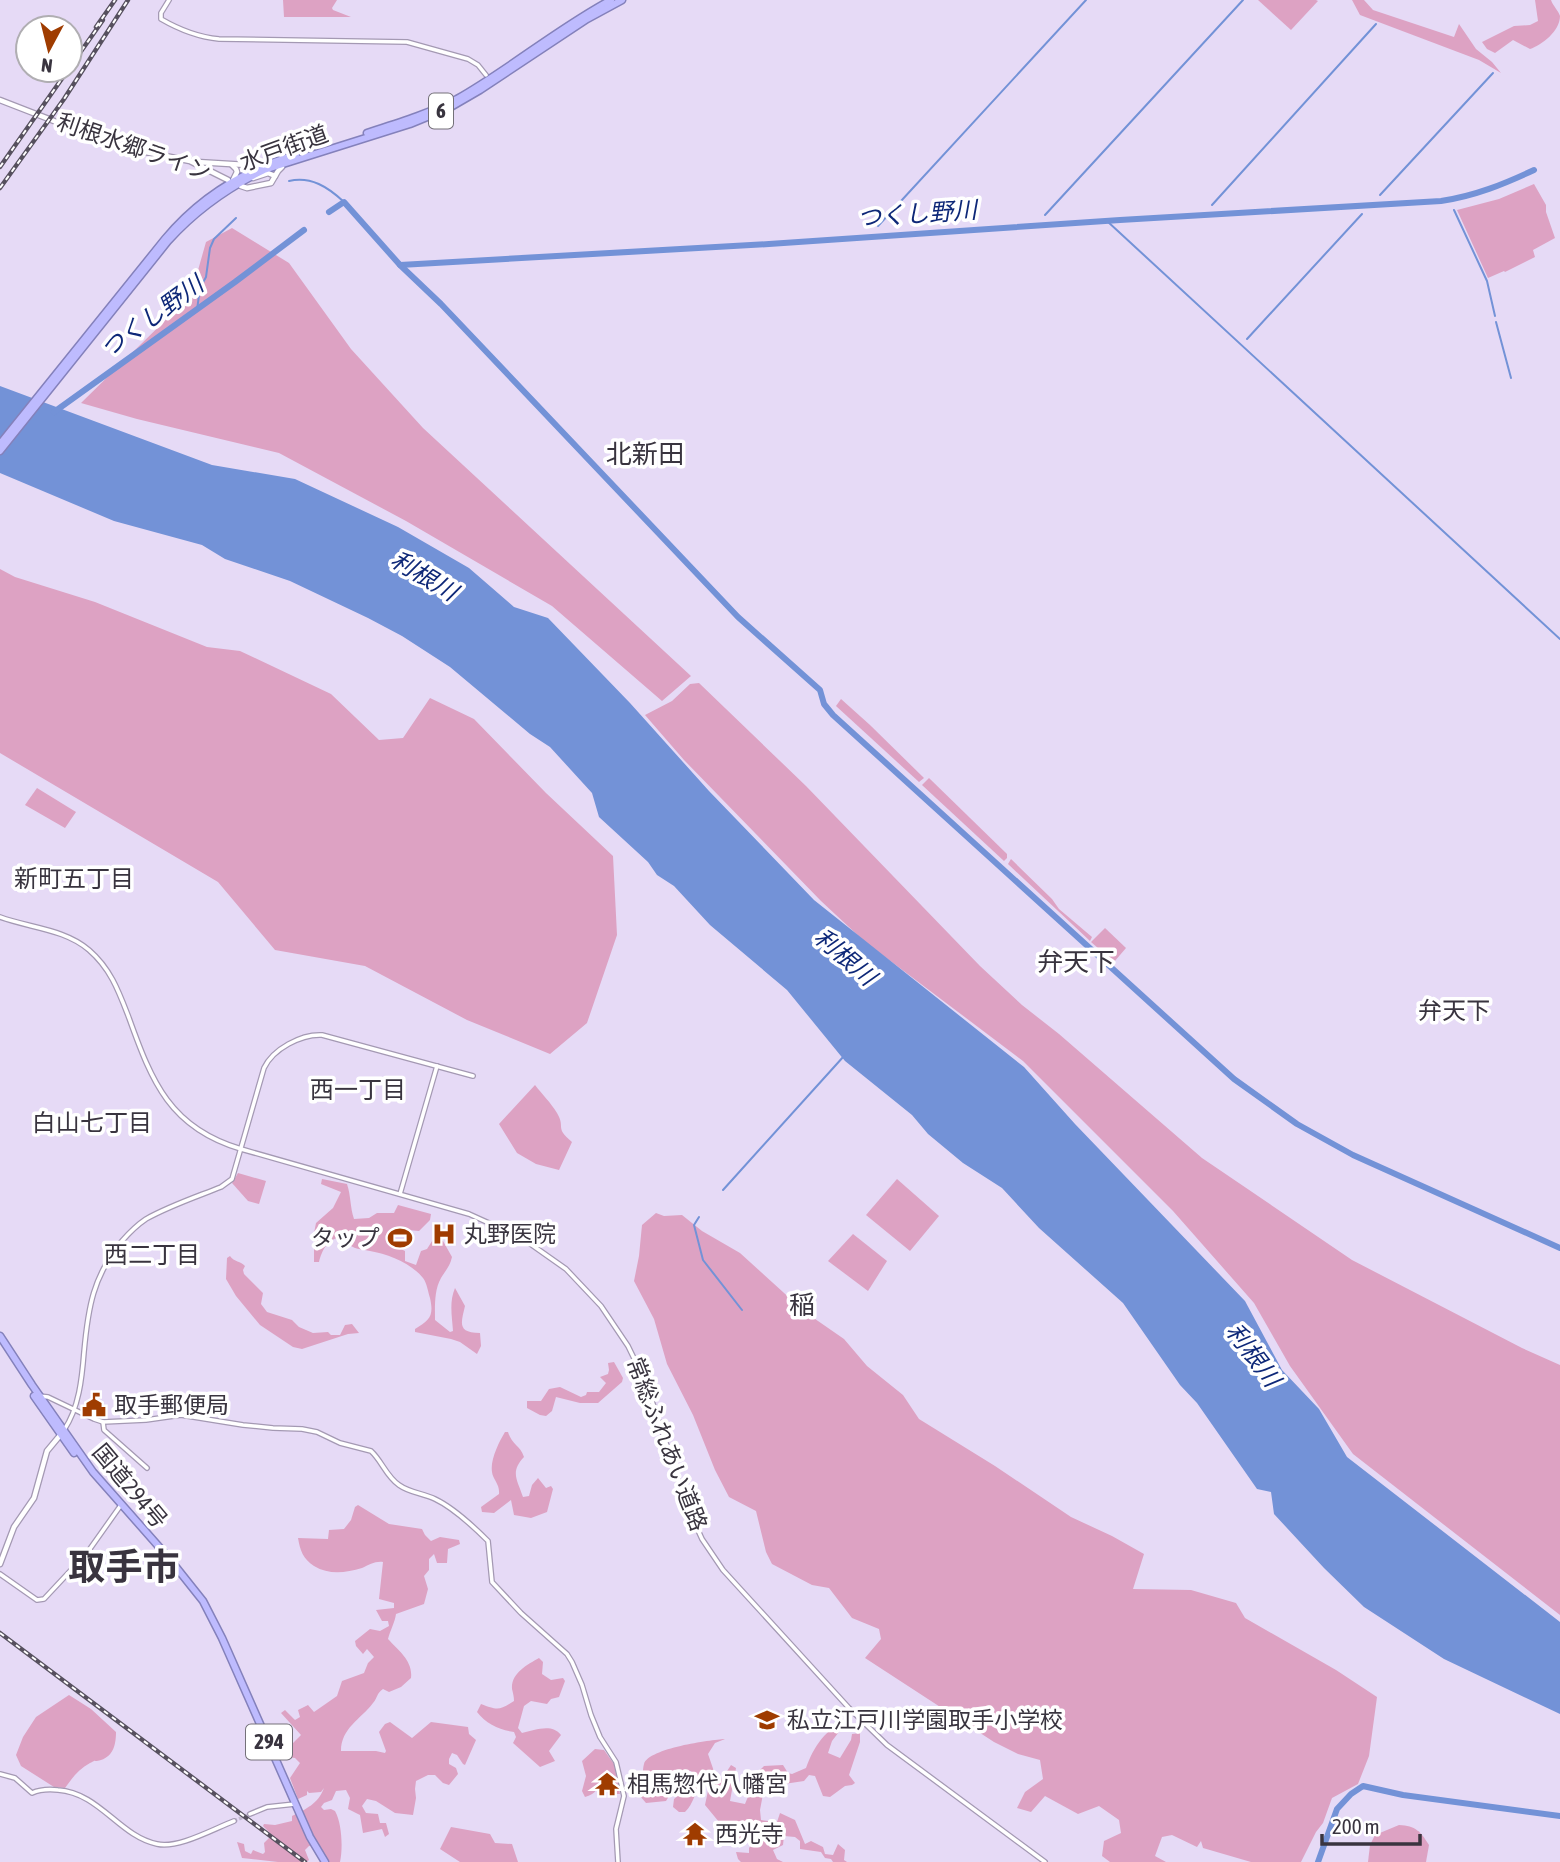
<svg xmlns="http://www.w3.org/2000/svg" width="1560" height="1862" viewBox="0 0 1560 1862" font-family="'Asap Condensed','Noto Sans JP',sans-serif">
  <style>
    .green { fill: #dda2c3 }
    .water { fill: #7392d7 }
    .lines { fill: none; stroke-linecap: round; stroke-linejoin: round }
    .stream { stroke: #7392d7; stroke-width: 2 }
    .river { stroke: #7392d7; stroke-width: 6 }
    .tertiary-tunnel { stroke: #c3b9d1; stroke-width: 3.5; stroke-dasharray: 3.5 2; stroke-linecap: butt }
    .tertiary-casing { stroke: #a499b3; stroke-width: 6 }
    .secondary-casing { stroke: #a499b3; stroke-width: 7 }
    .trunk-casing { stroke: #8481bb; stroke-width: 9 }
    .tertiary { stroke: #fff; stroke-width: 3.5 }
    .secondary { stroke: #fff; stroke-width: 4.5 }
    .trunk { stroke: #bebbfe; stroke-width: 6 }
    .rail-casing { stroke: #56505e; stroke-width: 4.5 }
    .rail { stroke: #fff; stroke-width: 2; stroke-dasharray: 5; stroke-linecap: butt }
    .labels { text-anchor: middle; stroke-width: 7; stroke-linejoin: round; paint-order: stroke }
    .shield { fill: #fff; stroke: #747179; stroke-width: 2 }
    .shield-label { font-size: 21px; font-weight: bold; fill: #39343f }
    .street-label { font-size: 23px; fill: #39343f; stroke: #fff }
    .poi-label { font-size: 23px; fill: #39343f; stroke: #fff; text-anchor: start }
    .water-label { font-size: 24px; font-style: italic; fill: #0e2878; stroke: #fff }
    .neighbourhood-label { font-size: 24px; fill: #39343f; stroke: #fff }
    .quarter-label { font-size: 26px; fill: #39343f; stroke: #fff }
    .town-label { font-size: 37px; font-weight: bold; fill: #39343f; stroke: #fff }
  </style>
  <rect width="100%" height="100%" fill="#e6daf6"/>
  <g class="green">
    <polygon points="283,0 337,0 332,8 333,10 351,17 284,17"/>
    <polygon points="1258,0 1316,0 1318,1 1291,30"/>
    <polygon points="1352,0 1364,0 1373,10 1454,37 1459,24 1476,49 1492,62 1501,73 1479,60 1360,15"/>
    <path d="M1535,0H1551C1553,6 1558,10 1560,16C1560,31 1542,45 1530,49L1513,40L1495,53L1487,49L1482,42L1514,26L1530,25L1538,21Z"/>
    <polygon points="1534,184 1546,205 1546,212 1555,238 1533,250 1535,257 1505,272 1504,271 1488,278 1457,210 1499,199"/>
    <polygon points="232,228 289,263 351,349 423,428 691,676 662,701 552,606 406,521 279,453 137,419 81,403 191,295 206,242"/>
    <polygon points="0,569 15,577 95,602 207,647 240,651 331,694 379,740 403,738 430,698 474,719 546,793 613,856 617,935 587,1023 550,1054 467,1020 365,966 275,950 218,882 0,753"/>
    <polygon points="699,683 806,786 980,966 1022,1005 1059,1034 1202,1158 1352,1260 1522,1348 1560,1365 1560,1615 1353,1454 1290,1366 1254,1303 1173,1211 1023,1061 864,941 821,901 684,760 645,715 672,701 690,684"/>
    <polygon points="841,699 870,725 924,778 919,782 836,706"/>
    <polygon points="929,778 1007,854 1007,858 1004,861 922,785"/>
    <polygon points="37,788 76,812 65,828 25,805"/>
    <polygon points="1011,859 1052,899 1059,909 1092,937 1090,941 1008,864"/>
    <polygon points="1105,928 1126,948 1114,962 1091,942"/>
    <path d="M535,1085C542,1094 551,1103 557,1113C566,1128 554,1127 572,1142L559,1170L536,1164L517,1153L499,1124Z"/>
    <polygon points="238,1173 266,1181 259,1204 248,1201 232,1183"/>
    <path d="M322,1179L347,1184C351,1196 350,1207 354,1219L369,1218L377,1213H394L398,1205L431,1214L430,1220L419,1231L397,1229L395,1246L405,1251V1261L416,1265L421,1251L427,1249L434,1238L443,1241L452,1257C450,1266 446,1270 441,1278C434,1290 435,1307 435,1320L450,1332L453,1331C452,1316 449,1302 455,1288L465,1306C461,1323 457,1333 480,1333L481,1346L477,1354L460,1342L451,1339L415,1332V1329C430,1320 434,1316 430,1298C428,1292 427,1283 423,1278C411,1263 388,1254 370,1251C356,1248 352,1250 342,1237C328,1238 322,1250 319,1262H314V1233L316,1223L333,1208L341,1192L321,1184Z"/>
    <polygon points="897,1179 939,1216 910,1251 866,1215"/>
    <polygon points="656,1213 664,1216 682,1215 702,1231 740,1253 805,1312 844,1339 867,1366 903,1395 919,1419 995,1466 1071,1517 1112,1536 1144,1554 1133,1589 1191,1590 1236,1603 1245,1618 1336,1670 1377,1697 1369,1756 1358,1784 1332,1798 1323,1823 1316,1832 1301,1862 1251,1862 1203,1848 1201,1841 1197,1847 1172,1835 1162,1837 1155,1856 1166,1862 1110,1862 1102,1856 1104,1841 1121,1833 1119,1820 1099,1806 1078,1814 1045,1796 1031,1812 1017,1808 1025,1792 1043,1779 1040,1760 1018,1754 994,1742 865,1658 881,1639 879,1629 852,1618 829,1588 812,1585 772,1564 766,1552 756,1511 729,1497 715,1470 693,1415 667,1364 654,1319 634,1281 639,1256 642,1225"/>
    <polygon points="853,1234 887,1261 868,1291 828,1261"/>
    <path d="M230,1256C234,1262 241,1261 245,1266L243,1270L244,1274L263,1293L261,1304L267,1312L292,1320L299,1327L313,1333L328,1332L331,1335H340L345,1325L352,1324L359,1333L348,1334L302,1349L293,1347L260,1325L236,1296L226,1279L227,1258Z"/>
    <polygon points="614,1362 623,1378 622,1382 598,1403 580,1403 556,1397 552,1411 546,1416 540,1415 527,1408 527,1401 541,1401 549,1389 560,1387 581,1397 586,1395 587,1392 599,1392 606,1383 600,1377 608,1374 609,1370 608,1363"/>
    <path d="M505,1432H508C512,1445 520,1445 524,1457C510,1472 517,1479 523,1497L529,1496L532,1485L538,1478L546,1488L551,1486L553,1489L547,1512L531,1518L514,1515L511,1500L494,1513L482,1512L481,1507L499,1494C500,1484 493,1480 492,1472C490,1460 499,1442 505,1432Z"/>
    <path d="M358,1505L389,1524L422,1529L425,1535L431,1541L440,1537L459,1540L460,1544L448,1549L447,1563H437L434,1554L429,1559V1570L424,1576L428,1589L424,1604L396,1614C395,1622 390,1631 388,1639C399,1651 413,1661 411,1678L401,1687L389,1692L383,1689C376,1694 378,1697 373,1703C361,1719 341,1728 341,1751H376L385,1753L386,1751L379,1732L385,1724L390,1722L412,1738L431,1722L468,1727L469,1734L476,1740L465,1765L463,1764L457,1755L452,1753L449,1759V1764L456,1768L458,1774L449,1785L443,1783L435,1775H428L416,1781L415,1789L416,1798L413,1815L395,1813L376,1801L367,1799L362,1806L366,1813L378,1814L380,1823H386L389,1834L385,1837L382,1829L363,1833L360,1815L348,1809L350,1798L346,1790L336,1791L332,1800L324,1803L321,1807L324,1810L331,1809L335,1811C342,1823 343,1849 340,1862H328L317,1845L309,1846L305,1850L309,1860L306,1862H278L242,1858L237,1842L244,1844L245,1851L251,1854L253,1850L263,1854L265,1852L264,1843L272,1835L263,1826L264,1824L275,1825L292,1821V1816C306,1809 318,1804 324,1788L321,1792L309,1793L307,1791V1795L298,1799L290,1778L300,1763L295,1758L288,1757L289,1747L301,1735L281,1713L285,1710L295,1720L300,1717L298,1710L308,1705L314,1712L337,1696L342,1681L364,1673L368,1663L374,1657L367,1649L363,1654L356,1646L355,1641L370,1629L380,1631L389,1626L388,1621H382L376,1610L394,1608V1603L379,1599L383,1562C375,1561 369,1565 362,1568C345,1573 329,1575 314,1566C303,1559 300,1550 298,1538L328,1539L329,1530L344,1529L351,1520L355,1507Z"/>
    <path d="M539,1658L543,1662L542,1674L551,1680L563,1678L565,1681L559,1697L551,1699L547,1704L531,1701L524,1706L518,1728L522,1733C535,1730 552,1723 561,1735L549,1751L555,1761L540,1767L513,1743L516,1737L514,1732C500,1730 486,1724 477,1712L481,1704C497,1710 499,1711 514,1701C514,1697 513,1693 512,1689C511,1673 527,1665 539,1658Z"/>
    <path d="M69,1695L91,1709L116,1732C116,1743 114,1756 101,1760C91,1763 99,1758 90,1763C79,1769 72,1778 65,1788L54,1787L21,1766L16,1755L23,1737L36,1717Z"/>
    <path d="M848,1720L832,1741L828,1753L840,1758L851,1740L852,1734L860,1733V1742L849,1775L855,1783L852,1785L845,1786L830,1797L823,1796L815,1776L809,1775L804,1781L784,1784C779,1790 770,1790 763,1794L760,1810L761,1820L777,1822L780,1813L795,1820L805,1844L811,1841L823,1847L825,1854L833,1855L838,1844L845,1850L844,1860L847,1862H833L831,1859L825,1858L821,1852L800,1849V1841L795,1837L784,1836L783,1845L773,1850L777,1859L783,1862H741L738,1859L736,1852L749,1853V1848L753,1843V1837L749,1834H744L740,1844L734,1846L727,1842L719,1822L705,1805L709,1786L703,1784C694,1791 694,1804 685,1812H679L673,1807L674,1799L690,1786L694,1778L691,1771H684L666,1801L646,1803L640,1796C646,1785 641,1775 644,1764C649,1748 710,1740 725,1739L715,1743L708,1754L718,1783L720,1782L731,1765L736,1768L730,1801L745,1804L758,1772L764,1766L783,1765L788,1773L792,1774L806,1768C814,1746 826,1728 848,1720Z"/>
    <path d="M595,1749L604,1750L614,1764L620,1794H615L611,1793L610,1781L607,1776L602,1777C599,1788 596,1794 585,1797L582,1791L586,1776L582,1761Z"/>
    <path d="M1399,1825C1416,1826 1420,1831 1429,1845L1426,1862H1368L1370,1845L1375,1835Z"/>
    <polygon points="451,1827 490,1834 495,1843 512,1844 518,1862 460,1862 440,1849"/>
  </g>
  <polygon class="water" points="0,386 212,465 295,479 398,527 469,568 514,607 548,618 630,703 709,791 814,900 1024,1067 1075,1124 1245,1301 1282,1370 1319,1409 1347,1457 1560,1622 1560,1714 1444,1659 1364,1607 1324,1568 1274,1514 1271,1492 1257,1489 1197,1403 1180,1385 1123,1303 1039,1228 1002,1188 963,1163 928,1134 912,1115 845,1061 787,990 710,925 674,886 657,875 648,862 599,817 592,793 550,747 530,734 450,667 402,636 368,618 290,581 225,559 202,545 114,521 0,473"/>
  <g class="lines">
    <g class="stream">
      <path d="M289,181C311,176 328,187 344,202"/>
      <polyline points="1380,195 1493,73"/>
      <polyline points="1212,205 1376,24"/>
      <polyline points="1454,210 1487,281 1495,316"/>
      <polyline points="1045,215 1243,0"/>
      <polyline points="1107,221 1560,639"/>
      <polyline points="878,226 1086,0"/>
      <polyline points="197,310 200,288 206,277 210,248 214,239 236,218"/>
      <polyline points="1496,322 1511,378"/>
      <polyline points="1247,339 1362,214"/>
      <polyline points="723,1190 844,1056"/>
      <polyline points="699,1217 694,1225 703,1260 742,1310"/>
    </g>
    <g class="river">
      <path d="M329,212L344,202L400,265L769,244L1120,220L1441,201C1475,196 1504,184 1534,170"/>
      <polyline points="400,265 441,304 738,617 820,690 824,704 833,715 1234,1079 1297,1124 1353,1155 1560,1248"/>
      <polyline points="54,412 235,282 304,230"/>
      <polyline points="1318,1862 1337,1809 1351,1794 1363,1786 1403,1795 1560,1816"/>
    </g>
    <polyline class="tertiary-tunnel" points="234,1821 250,1814"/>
    <g class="tertiary-casing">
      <g id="tertiary">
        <path d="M169,0L161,13V19C180,30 197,37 219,39L407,42L468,59L478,65L486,75"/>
        <path d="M0,917C30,928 65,929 89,950C111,969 119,992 129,1018C152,1082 170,1128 241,1149L469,1214L522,1238L566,1269L601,1306L628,1346L646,1383L687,1506L702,1539L723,1570L849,1708L887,1745L1045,1862"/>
        <polyline points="400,1194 437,1066"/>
        <path d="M39,1396L48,1397L94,1419L103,1422L146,1420L181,1415L243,1425L273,1428L302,1429L317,1432L340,1443L371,1451C382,1461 386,1476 399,1485C410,1493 423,1493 435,1499C454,1508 473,1526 488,1541L492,1582L521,1613L567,1654L572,1662L582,1685L591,1715L600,1737L616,1762L624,1796L616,1829L618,1862"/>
        <polyline points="103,1422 104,1430 147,1468"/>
        <path d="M64,1430C79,1408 82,1378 84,1352C88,1308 93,1276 122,1241C129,1233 137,1225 146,1219C169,1206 196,1197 221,1187L232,1179L264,1068C273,1049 301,1034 322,1035L473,1076"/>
        <polyline points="0,1574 37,1600 44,1599 87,1553 121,1505"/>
        <path d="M0,1774L15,1778L32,1793C41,1789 49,1789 58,1790C100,1793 119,1836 157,1844C178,1849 213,1829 234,1821"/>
        <polyline points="250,1814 267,1807 295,1804"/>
      </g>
    </g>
    <g class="secondary-casing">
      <g id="secondary">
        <polyline points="0,100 121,147 190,161 228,180"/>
        <polyline points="197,162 247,165 268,162"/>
        <polyline points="232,165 236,169 237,172 233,180"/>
        <polyline points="253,178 268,173 275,176"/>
        <polyline points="241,186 247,188 271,183 278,171 282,167"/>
        <polyline points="0,1564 14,1527 34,1498 47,1451 62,1433"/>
      </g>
    </g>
    <g class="trunk-casing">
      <g id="trunk">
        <path d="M367,133C398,123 428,114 457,99C510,69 557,29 611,0"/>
        <path d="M0,444L165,239C200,197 244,170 296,155"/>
        <path d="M0,451L168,241C196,210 227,188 264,170L410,124L449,108L480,90L587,19L622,0"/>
        <polyline points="0,1336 32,1385 93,1472 168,1557 203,1601 222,1638 310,1837 325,1862"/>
        <polyline points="34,1396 74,1453"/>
      </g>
    </g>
    <use href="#tertiary" class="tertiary"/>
    <use href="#secondary" class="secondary"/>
    <use href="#trunk" class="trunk"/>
    <g class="rail-casing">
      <g id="rail">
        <polyline points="96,27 115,0"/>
        <polyline points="70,67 103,20"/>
        <polyline points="0,167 68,70"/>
        <polyline points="0,188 64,99 128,0"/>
        <polyline points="0,1633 305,1862"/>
      </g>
    </g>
    <use href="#rail" class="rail"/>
  </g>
  <defs>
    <g id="hospital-bare" transform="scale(1.89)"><path d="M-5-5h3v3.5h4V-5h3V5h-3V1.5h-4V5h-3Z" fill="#9f3c00" stroke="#fff" stroke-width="2.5" paint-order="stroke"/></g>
    <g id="stadium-bare" transform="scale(1.89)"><path d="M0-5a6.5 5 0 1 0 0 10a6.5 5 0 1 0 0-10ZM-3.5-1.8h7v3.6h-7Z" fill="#9f3c00" stroke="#fff" stroke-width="2.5" paint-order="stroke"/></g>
    <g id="civic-bare" transform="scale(1.89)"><path d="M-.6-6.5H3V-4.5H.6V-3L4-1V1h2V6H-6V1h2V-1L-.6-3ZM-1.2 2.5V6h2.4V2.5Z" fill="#9f3c00" stroke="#fff" stroke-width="2.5" paint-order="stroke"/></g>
    <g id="school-bare" transform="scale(1.89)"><path d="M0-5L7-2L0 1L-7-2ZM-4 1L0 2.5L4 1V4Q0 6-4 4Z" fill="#9f3c00" stroke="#fff" stroke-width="2.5" paint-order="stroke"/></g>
    <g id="temple-bare" transform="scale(1.89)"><path d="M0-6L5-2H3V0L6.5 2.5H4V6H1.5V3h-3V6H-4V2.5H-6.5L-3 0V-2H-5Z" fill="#9f3c00" stroke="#fff" stroke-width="2.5" paint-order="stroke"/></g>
  </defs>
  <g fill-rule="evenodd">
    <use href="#hospital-bare" x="444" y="1234"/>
    <use href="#stadium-bare" x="400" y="1238"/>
    <use href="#civic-bare" x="94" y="1405"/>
    <use href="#school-bare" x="767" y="1720"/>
    <use href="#temple-bare" x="607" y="1784"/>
    <use href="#temple-bare" x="695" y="1834"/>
  </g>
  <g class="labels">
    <g class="shield">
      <rect x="429" y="93.5" width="24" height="35" rx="5"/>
      <rect x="246" y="1724.5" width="46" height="35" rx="5"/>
    </g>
    <g class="shield-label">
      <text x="441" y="118">6</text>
      <text x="269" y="1749">294</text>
    </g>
    <g class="street-label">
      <text transform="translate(134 147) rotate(19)" y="8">利根水郷ライン</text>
      <text transform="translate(284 148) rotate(-20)" y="8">水戸街道</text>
      <text transform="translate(667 1444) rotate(69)" y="8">常総ふれあい道路</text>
      <text transform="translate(130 1486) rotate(50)" y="8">国道294号</text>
    </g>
    <g class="poi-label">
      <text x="464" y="1242">丸野医院</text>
      <text x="380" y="1246" text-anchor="end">タップ</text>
      <text x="114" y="1413">取手郵便局</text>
      <text x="787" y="1728">私立江戸川学園取手小学校</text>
      <text x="627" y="1792">相馬惣代八幡宮</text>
      <text x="715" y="1842">西光寺</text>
    </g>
    <g class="water-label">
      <text transform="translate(917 214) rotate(-4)" y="8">つくし野川</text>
      <text transform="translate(152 317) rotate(-36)" y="8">つくし野川</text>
      <text transform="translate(424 576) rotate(31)" y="8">利根川</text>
      <text transform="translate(845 957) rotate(41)" y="8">利根川</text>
      <text transform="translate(1253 1355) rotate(53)" y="8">利根川</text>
    </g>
    <g class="neighbourhood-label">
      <text x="74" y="887">新町五丁目</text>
      <text x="1454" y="1019">弁天下</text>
      <text x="358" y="1098">西一丁目</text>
      <text x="92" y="1131">白山七丁目</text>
      <text x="152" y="1263">西二丁目</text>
    </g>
    <g class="quarter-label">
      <text x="645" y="463">北新田</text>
      <text x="1076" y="971">弁天下</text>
      <text x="802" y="1314">稲</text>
    </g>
    <g class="town-label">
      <text x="124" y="1580">取手市</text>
    </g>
  </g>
  <g transform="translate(49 49) rotate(187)"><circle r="33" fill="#ffffff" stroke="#b0aeb2" stroke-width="2"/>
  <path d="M0-5L12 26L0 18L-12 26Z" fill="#9f3c00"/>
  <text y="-10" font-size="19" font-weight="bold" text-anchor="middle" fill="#39343f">N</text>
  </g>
  <path d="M1322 1834v10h98v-10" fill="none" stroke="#39343f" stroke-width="3.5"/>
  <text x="1332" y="1834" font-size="21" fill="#39343f" stroke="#ffffff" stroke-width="5" paint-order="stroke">200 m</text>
</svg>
